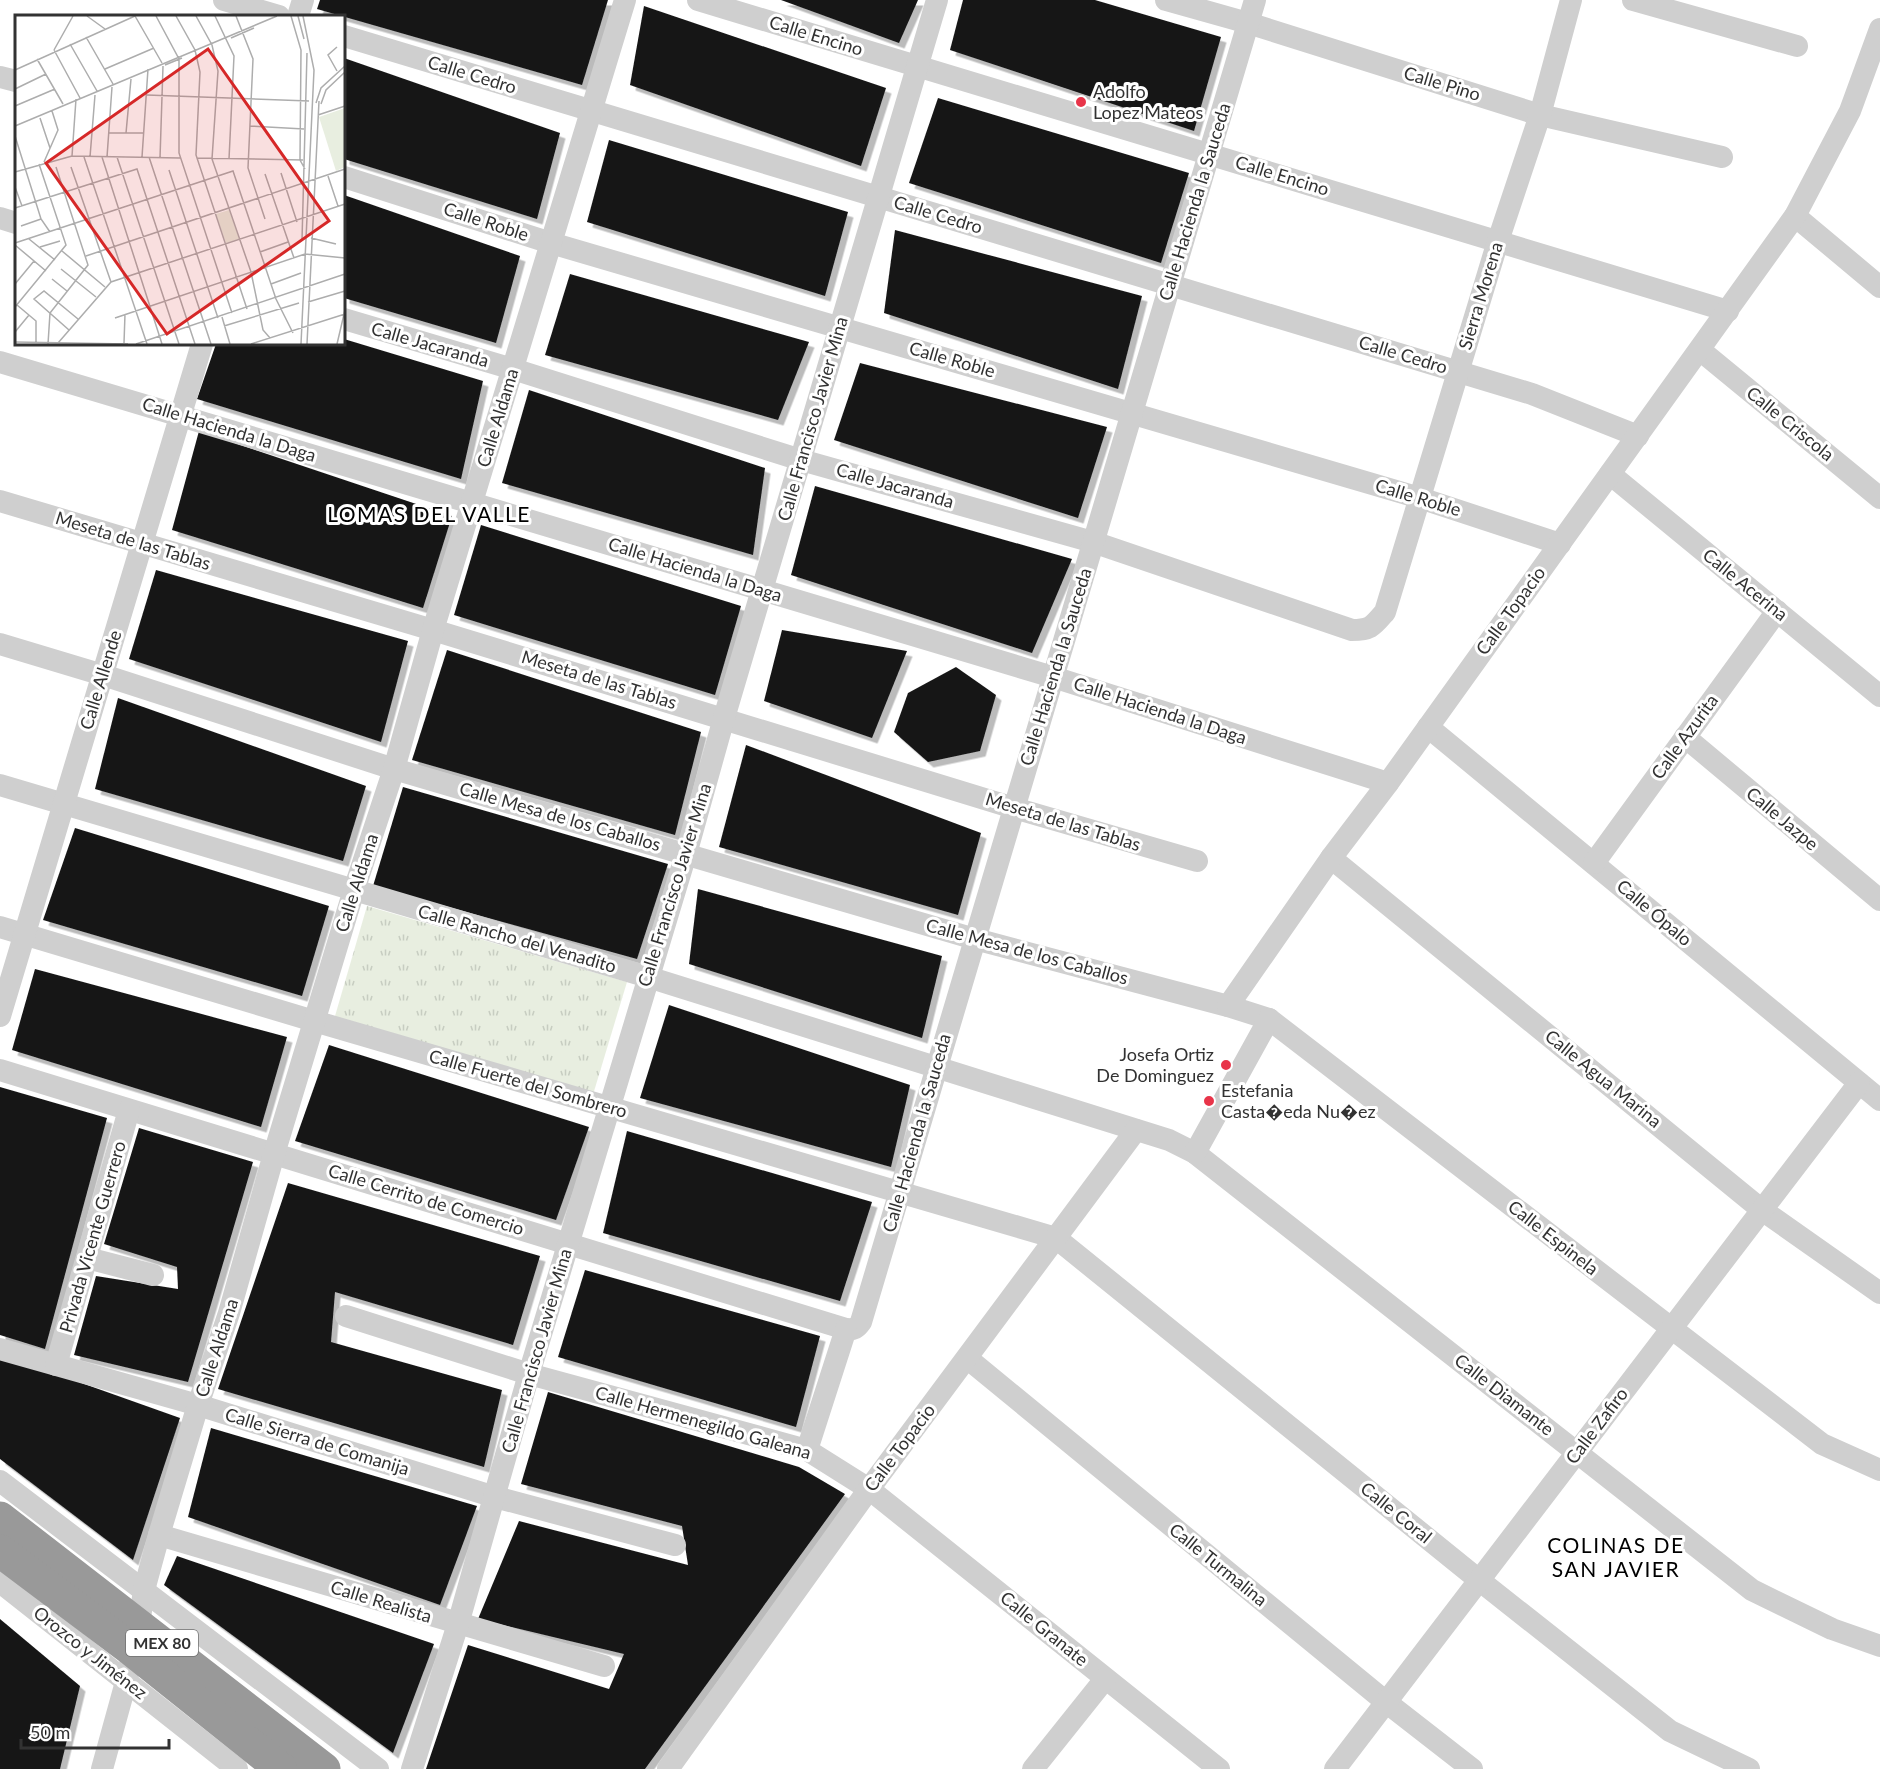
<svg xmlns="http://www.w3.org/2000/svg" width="1880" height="1769" viewBox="0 0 1880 1769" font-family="Lato,sans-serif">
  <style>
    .grass { fill: url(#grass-tufts) }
    .building { fill: #191919; filter: url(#shadow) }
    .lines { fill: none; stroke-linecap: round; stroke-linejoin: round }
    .street { stroke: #cfcfcf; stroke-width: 22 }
    .highway { stroke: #999; stroke-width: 33 }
    .poi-dot { fill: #e83449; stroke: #fff; stroke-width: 2 }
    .labels { text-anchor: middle; stroke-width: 6; stroke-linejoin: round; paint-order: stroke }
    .shield { fill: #fff; stroke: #707070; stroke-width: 1.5 }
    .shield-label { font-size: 16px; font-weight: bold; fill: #323232 }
    .street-label { font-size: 18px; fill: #323232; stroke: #fff }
    .poi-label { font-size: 18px; fill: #323232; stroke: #fff; text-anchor: start }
    .quarter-label { font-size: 21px; letter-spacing: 1.5px; fill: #000; stroke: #fff }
    .inset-road { fill: none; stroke: #adadad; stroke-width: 1.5 }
    .view { fill: #d62828; fill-opacity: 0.15; stroke: #d62828; stroke-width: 3 }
    .inset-edge { fill: none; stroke: #323232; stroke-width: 3 }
  </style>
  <defs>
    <pattern id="grass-tufts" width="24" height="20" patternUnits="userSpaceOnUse" patternTransform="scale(1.5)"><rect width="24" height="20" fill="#e8eee0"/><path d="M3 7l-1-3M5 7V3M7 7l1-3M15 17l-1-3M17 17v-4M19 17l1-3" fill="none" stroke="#c7cdc1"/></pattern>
    <filter id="shadow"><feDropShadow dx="5.5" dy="5.5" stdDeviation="0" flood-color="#0004"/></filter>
  </defs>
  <rect width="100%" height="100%" fill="#fff"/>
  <polygon class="grass" points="367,906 627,982 592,1098 333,1023"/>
  <g class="building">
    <polygon points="320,0 608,0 582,85 317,9"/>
    <polygon points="781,0 918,0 899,43"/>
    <polygon points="963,0 1095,0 1221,37 1194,131 950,50"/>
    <polygon points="644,6 886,88 861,166 630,85"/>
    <polygon points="344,58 560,133 537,219 344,159"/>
    <polygon points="938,98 1189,173 1161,263 909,183"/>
    <polygon points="609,140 848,212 825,296 587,222"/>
    <polygon points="344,195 520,256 496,343 344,298"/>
    <polygon points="895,230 1142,296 1118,389 884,313"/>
    <polygon points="570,274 809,342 778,420 545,355"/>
    <polygon points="344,339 483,381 461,479 197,399 216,344 344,344"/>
    <polygon points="860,363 1107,427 1078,518 834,440"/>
    <polygon points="529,390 765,468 753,555 502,483"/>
    <polygon points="199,431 452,516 423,608 172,530"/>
    <polygon points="815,486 1072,559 1032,653 791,575"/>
    <polygon points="481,525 741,606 715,695 454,615"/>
    <polygon points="156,570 408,641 381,742 129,659"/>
    <polygon points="782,630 907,651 872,738 764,701"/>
    <polygon points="447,650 701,732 675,835 412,760"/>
    <polygon points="956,667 996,695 980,751 928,762 894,732 908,693"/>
    <polygon points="118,698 366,786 343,861 95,789"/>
    <polygon points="746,745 981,833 958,915 719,847"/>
    <polygon points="403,787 668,864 637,959 373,886"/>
    <polygon points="75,828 329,906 302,996 43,920"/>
    <polygon points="698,889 942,956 922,1038 689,964"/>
    <polygon points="35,969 287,1037 261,1127 12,1050"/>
    <polygon points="669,1005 910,1085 891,1167 640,1098"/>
    <polygon points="329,1045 589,1127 556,1220 295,1141"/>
    <polygon points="0,1087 107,1118 45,1349 0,1335"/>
    <polygon points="139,1128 253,1162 188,1382 74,1355 96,1276 178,1289 177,1267 104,1244"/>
    <polygon points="627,1131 872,1202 840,1301 603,1233"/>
    <polygon points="288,1183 540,1256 513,1345 335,1292 331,1342 502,1390 484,1467 218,1389"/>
    <polygon points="585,1270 820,1336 796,1427 558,1357"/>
    <polygon points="0,1354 180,1418 133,1560 0,1459"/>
    <polygon points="548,1392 799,1467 845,1494 645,1769 426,1769 468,1645 609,1689 624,1654 478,1619 519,1521 688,1565 682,1526 521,1484"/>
    <polygon points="211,1428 477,1506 440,1605 188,1517"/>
    <polygon points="177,1556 434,1644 393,1753 164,1585"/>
    <polygon points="0,1619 80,1686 60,1769 0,1769"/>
  </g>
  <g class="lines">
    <g class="street">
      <polyline points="224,0 279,16"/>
      <polyline points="698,0 1728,311"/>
      <polyline points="1166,0 1248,23 1540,115 1722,157"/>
      <polyline points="1633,0 1797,46"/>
      <polyline points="298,16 303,0"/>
      <polyline points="344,36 1532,394 1638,436"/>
      <polyline points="0,77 16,81"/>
      <polyline points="344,177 551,243 1420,498 1560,544"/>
      <polyline points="1795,216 1880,287"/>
      <polyline points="0,218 16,223"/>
      <path d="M344,319L513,369L801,460L1093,542L1352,630C1371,630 1373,626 1385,612L1498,241L1540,115L1571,0"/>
      <polyline points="1700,350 1880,498"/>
      <polyline points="0,362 1053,677 1388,783"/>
      <polyline points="1610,474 1880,696"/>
      <polyline points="0,501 433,630 1014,808 1197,861"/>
      <polyline points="0,644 103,675 394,769 975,939 1228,1006 1269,1019 1822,1444 1880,1470"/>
      <polyline points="1428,727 1880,1100"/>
      <polyline points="1685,737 1880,900"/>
      <polyline points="0,785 648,977 1169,1140 1195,1153 1752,1590 1832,1629 1880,1646"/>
      <polyline points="1331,858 1762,1210 1880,1293"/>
      <polyline points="1594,863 1777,611"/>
      <polyline points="0,927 314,1021 1056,1238 1479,1580 1670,1731 1749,1769"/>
      <polyline points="1228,1006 1331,858 1388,783 1795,216 1850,111 1880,29"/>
      <polyline points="0,1016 202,344"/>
      <path d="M0,1070L846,1329C854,1330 857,1328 861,1322L1255,0"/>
      <polyline points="1195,1153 1269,1019"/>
      <polyline points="87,1258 153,1275"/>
      <polyline points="346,1316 529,1374 807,1450 869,1489 1219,1769"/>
      <polyline points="0,1349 198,1405 495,1497 675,1545"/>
      <polyline points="967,1358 1386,1702 1472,1769"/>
      <polyline points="56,1365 129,1110"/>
      <polyline points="807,1450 846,1329"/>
      <polyline points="0,1481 378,1769"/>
      <polyline points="159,1535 604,1666"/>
      <polyline points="0,1582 237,1769"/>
      <polyline points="102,1769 126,1682 139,1625 144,1590 159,1535 198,1405 229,1313 274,1154 354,890 394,769 433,630 625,0"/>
      <polyline points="412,1769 458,1624 529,1374 686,854 724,718 937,0"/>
      <polyline points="668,1769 869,1489 1136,1130"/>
      <polyline points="1033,1769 1105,1679"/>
      <polyline points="1335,1769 1859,1083"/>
    </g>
    <g class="highway">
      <polyline points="0,1518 324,1769"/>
      <polyline points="0,1551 132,1650 281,1769"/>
    </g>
  </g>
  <g class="poi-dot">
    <circle cx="1081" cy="102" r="6"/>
    <circle cx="1226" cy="1065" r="6"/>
    <circle cx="1209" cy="1101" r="6"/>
  </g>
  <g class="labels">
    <rect class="shield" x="126" y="1630" width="72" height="26" rx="4.5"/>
    <g class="shield-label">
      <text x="162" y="1649">MEX 80</text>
    </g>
    <g class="street-label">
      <text transform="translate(816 36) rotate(17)" y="6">Calle Encino</text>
      <text transform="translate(472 75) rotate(17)" y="6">Calle Cedro</text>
      <text transform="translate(1442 84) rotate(17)" y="6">Calle Pino</text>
      <text transform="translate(1282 176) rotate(17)" y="6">Calle Encino</text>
      <text transform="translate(1195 202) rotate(-73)" y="6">Calle Hacienda la Sauceda</text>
      <text transform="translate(938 215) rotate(17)" y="6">Calle Cedro</text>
      <text transform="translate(486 222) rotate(18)" y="6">Calle Roble</text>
      <text transform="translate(1481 296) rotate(-73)" y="6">Sierra Morena</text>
      <text transform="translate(430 345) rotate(16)" y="6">Calle Jacaranda</text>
      <text transform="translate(1403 355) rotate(17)" y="6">Calle Cedro</text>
      <text transform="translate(952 360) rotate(16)" y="6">Calle Roble</text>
      <text transform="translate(498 418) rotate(-73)" y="6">Calle Aldama</text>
      <text transform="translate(813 419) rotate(-74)" y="6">Calle Francisco Javier Mina</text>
      <text transform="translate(1790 424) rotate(39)" y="6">Calle Criscola</text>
      <text transform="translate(229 430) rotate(17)" y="6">Calle Hacienda la Daga</text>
      <text transform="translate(895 486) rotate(16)" y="6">Calle Jacaranda</text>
      <text transform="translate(1418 498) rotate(17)" y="6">Calle Roble</text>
      <text transform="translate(133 541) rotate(17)" y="6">Meseta de las Tablas</text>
      <text transform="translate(695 570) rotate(17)" y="6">Calle Hacienda la Daga</text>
      <text transform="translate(1745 585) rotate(39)" y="6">Calle Acerina</text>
      <text transform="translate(1511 611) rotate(-54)" y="6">Calle Topacio</text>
      <text transform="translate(1056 667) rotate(-73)" y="6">Calle Hacienda la Sauceda</text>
      <text transform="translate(101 680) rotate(-73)" y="6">Calle Allende</text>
      <text transform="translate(599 680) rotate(17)" y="6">Meseta de las Tablas</text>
      <text transform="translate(1160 711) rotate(18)" y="6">Calle Hacienda la Daga</text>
      <text transform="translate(1685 737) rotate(-54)" y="6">Calle Azurita</text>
      <text transform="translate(560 817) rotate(16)" y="6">Calle Mesa de los Caballos</text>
      <text transform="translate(1782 819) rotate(40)" y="6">Calle Jazpe</text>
      <text transform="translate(1063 822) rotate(17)" y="6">Meseta de las Tablas</text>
      <text transform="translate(357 883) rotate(-72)" y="6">Calle Aldama</text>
      <text transform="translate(675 885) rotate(-73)" y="6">Calle Francisco Javier Mina</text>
      <text transform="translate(1654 913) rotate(40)" y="6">Calle Ópalo</text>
      <text transform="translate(517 939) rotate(16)" y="6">Calle Rancho del Venadito</text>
      <text transform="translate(1027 952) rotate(15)" y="6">Calle Mesa de los Caballos</text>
      <text transform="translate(1603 1079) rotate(39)" y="6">Calle Agua Marina</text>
      <text transform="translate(528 1084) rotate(16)" y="6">Calle Fuerte del Sombrero</text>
      <text transform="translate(917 1133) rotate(-74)" y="6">Calle Hacienda la Sauceda</text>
      <text transform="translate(426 1200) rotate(17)" y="6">Calle Cerrito de Comercio</text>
      <text transform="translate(93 1237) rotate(-74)" y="6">Privada Vicente Guerrero</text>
      <text transform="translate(1553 1238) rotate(38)" y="6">Calle Espinela</text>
      <text transform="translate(217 1348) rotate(-72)" y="6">Calle Aldama</text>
      <text transform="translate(537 1351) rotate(-74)" y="6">Calle Francisco Javier Mina</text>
      <text transform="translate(1504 1395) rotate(38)" y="6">Calle Diamante</text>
      <text transform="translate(703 1423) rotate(16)" y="6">Calle Hermenegildo Galeana</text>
      <text transform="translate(1597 1426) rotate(-53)" y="6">Calle Zafiro</text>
      <text transform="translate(317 1442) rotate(17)" y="6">Calle Sierra de Comanija</text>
      <text transform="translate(900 1448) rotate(-53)" y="6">Calle Topacio</text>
      <text transform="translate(1396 1513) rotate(39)" y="6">Calle Coral</text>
      <text transform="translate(1218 1565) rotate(39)" y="6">Calle Turmalina</text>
      <text transform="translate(381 1602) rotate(17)" y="6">Calle Realista</text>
      <text transform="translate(1044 1629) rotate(39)" y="6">Calle Granate</text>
      <text transform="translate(90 1653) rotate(38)" y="6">Orozco y Jiménez</text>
    </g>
    <g class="poi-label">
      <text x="1093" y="98">Adolfo<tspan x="1093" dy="21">Lopez Mateos</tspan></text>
      <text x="1214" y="1061" text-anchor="end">Josefa Ortiz<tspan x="1214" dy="21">De Dominguez</tspan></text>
      <text x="1221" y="1097">Estefania<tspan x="1221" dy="21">Casta�eda Nu�ez</tspan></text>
    </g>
    <g class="quarter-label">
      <text x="429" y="522">LOMAS DEL VALLE</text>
      <text x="1616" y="1553">COLINAS DE<tspan x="1616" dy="24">SAN JAVIER</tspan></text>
    </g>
  </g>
  <g transform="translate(15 15)">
    <rect width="330" height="330" fill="#fff"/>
    <path d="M214,195L224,224L211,228L201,199Z" fill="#e8eee0"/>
    <path d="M330,93V152L321,156L304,102Z" fill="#e8eee0"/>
    <path class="inset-road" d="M72,1L90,14M120,1L147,48M141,1L164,44V138L217,298M161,1L180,35L185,57L181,140L232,294M181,1L197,30L203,56L197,144L236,257L248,315L255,323M200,1L219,41L214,144M221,1L238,44L233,153L250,204M276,1L286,35L285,145L290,154M283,1L289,24M71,22L98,69M216,23L239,13M55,29L82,76M39,35L65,83M39,35L58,1M22,44L48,89M150,50L167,43M90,54L139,33M0,55L120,1M322,56L313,40L322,32M0,74L31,59M132,80L294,86M301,88L306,73L330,51M306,89L311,75L330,57M0,91L40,74M303,100L330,91M25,103L35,133M0,111L262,1M235,111L289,114M94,118H129M111,118L116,64M0,121L26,204L35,217M57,141L61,84M69,142L132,329M75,142L80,80M87,142L147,329M92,142L97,72M102,142L164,329M127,142L133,54M134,142L196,329M145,143L148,51M182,143L288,145M29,147L43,115L37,96M56,152L96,267M154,155L203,303M0,157L57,141L165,143M266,158L282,207M250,159L279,243M313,161L323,191M0,172L7,191M0,193L122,154L180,329M6,211L26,204M296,223L321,229M14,224L40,245M287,225L292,38M0,228L218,156L261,284L278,318M0,230L31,256M25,232L45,226M47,236L90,272M245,237L273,227M71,241L330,154M46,254L81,282M37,264L52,276M0,269L19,246M256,269L286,258M293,287L330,276M2,290L21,306V327M0,292L51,230L24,149M207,302L215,329M100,303L290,239L330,243M209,311L284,288M54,315L19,284L29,276L63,304M0,317L14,300M0,327L113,329M43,328L96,267L330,189M109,328L110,299M33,329L35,298L73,250L41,152M121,329L330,259M236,329L330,299M286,329L299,55L288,1M292,329L304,86M322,329L330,295"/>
    <path class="view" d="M193,34L314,206L152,319L31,148Z"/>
    <rect width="330" height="330" class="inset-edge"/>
  </g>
  <path d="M21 1739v9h148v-9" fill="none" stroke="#323232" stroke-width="3"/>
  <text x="30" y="1739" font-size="18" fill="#323232" stroke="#ffffff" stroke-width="4.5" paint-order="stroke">50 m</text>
</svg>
